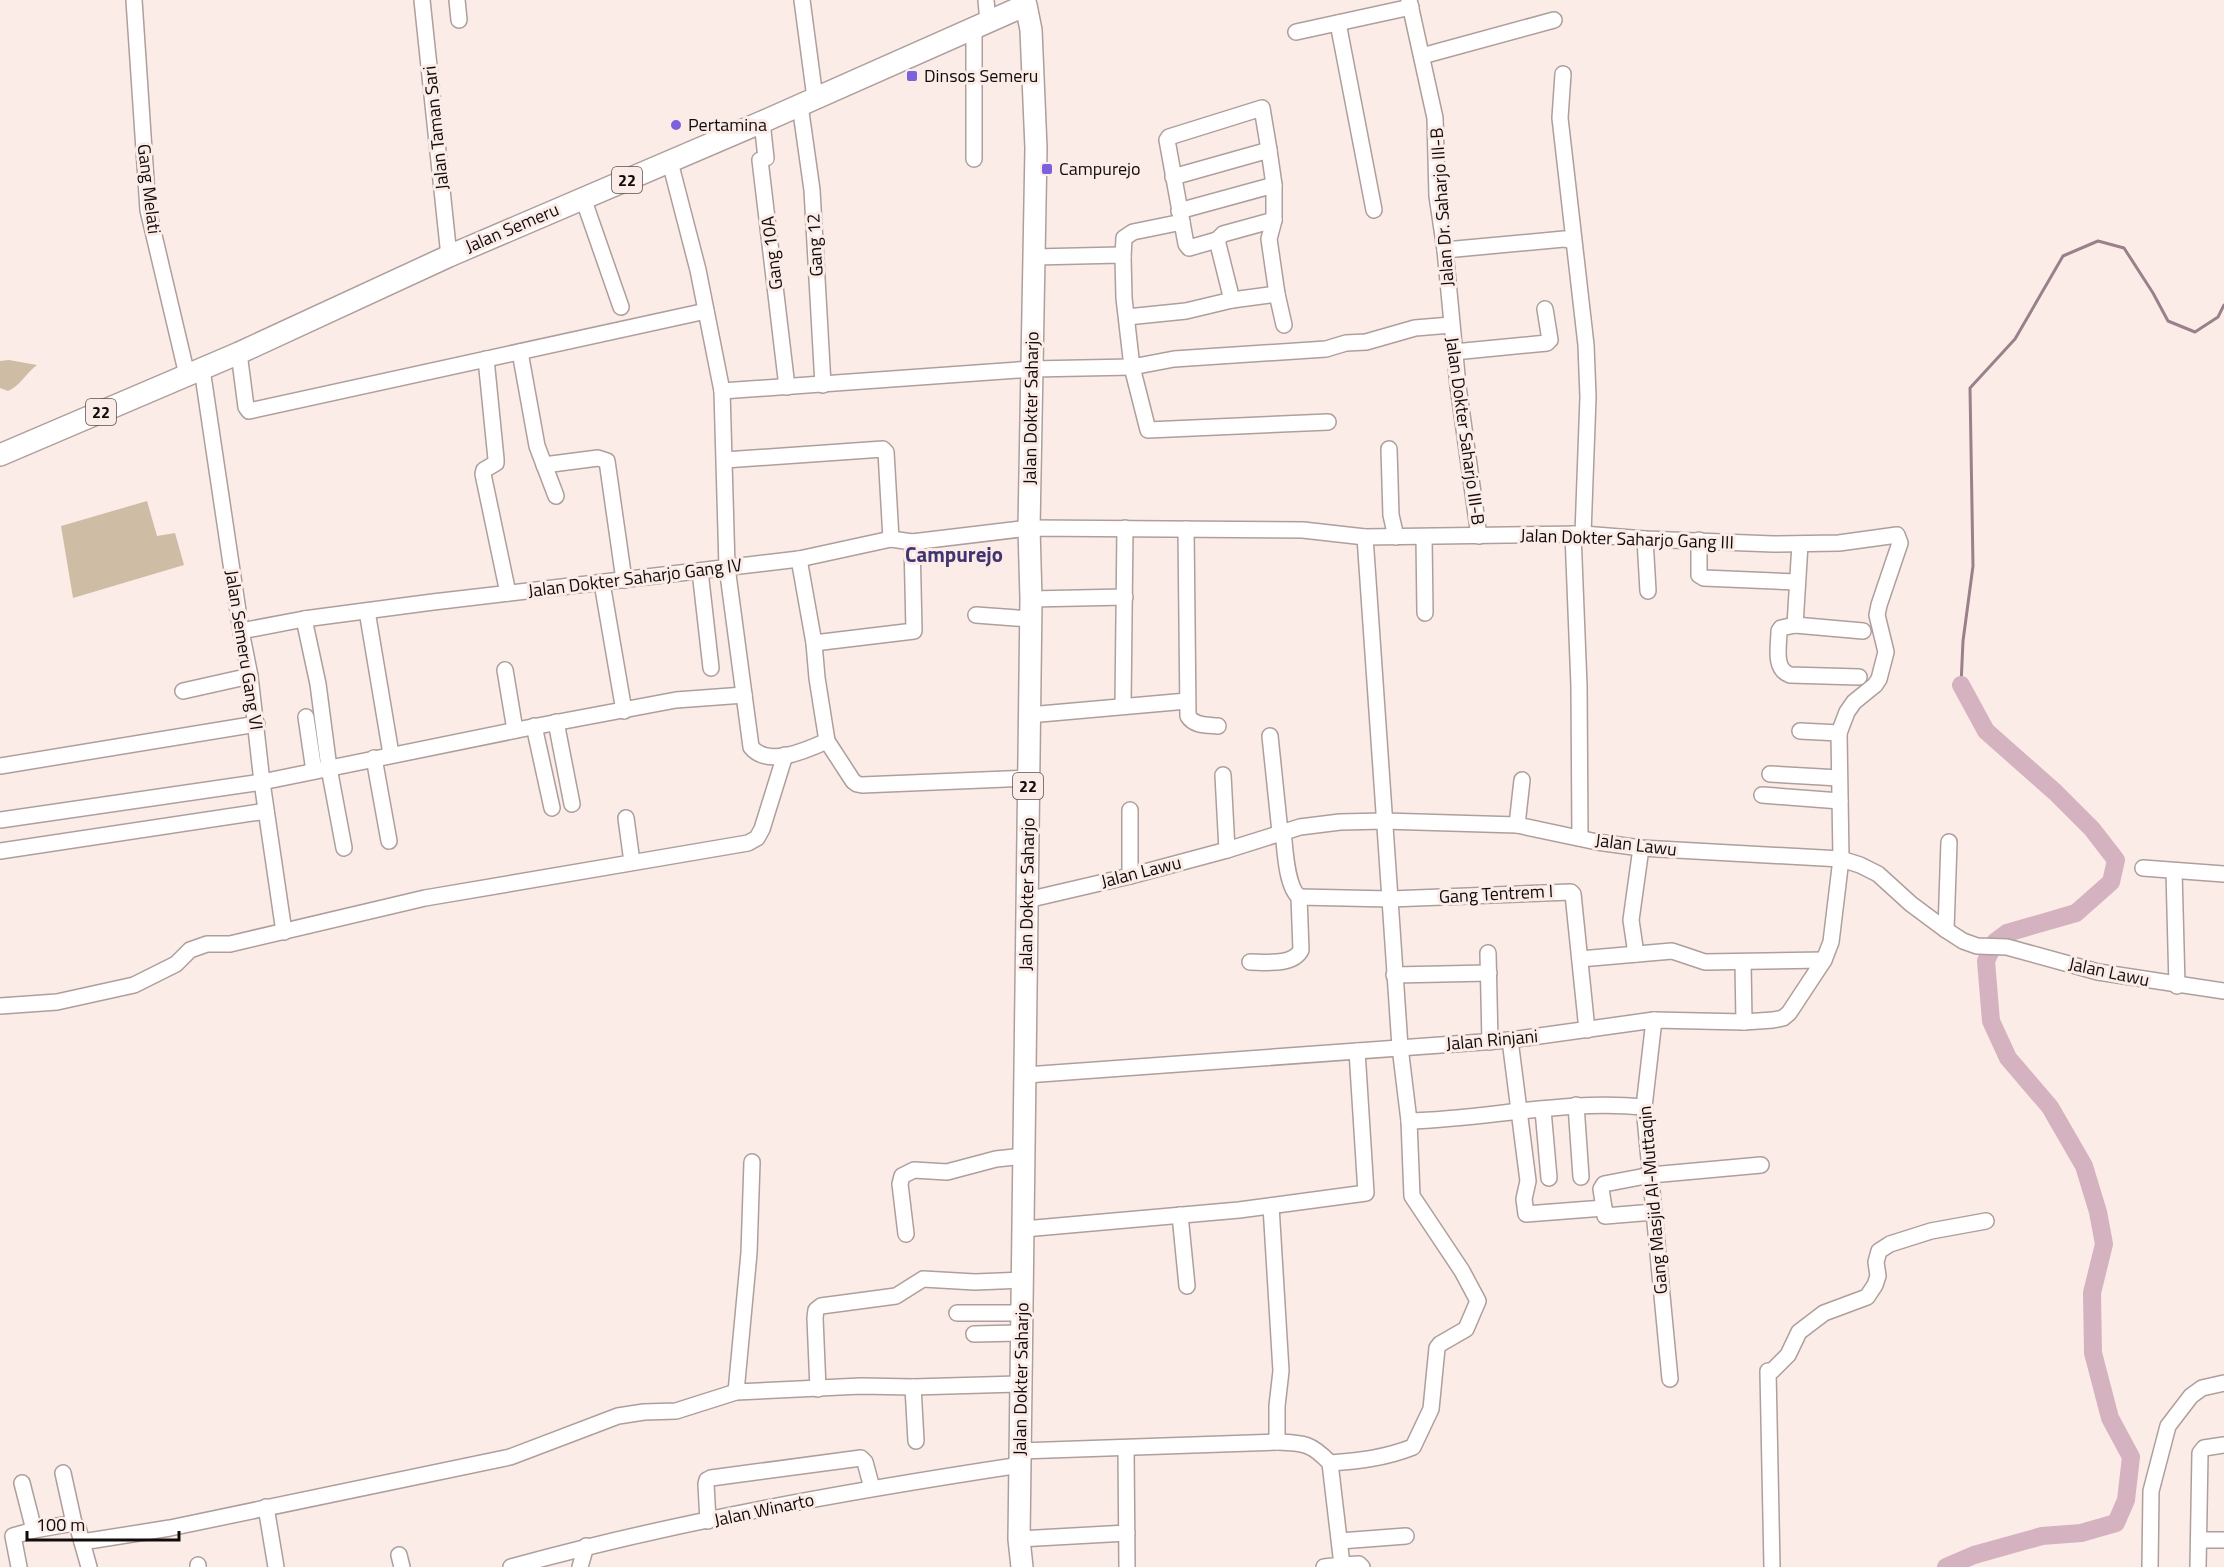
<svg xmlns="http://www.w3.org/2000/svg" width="2224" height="1567" viewBox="0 0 2224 1567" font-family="'Titillium Web',sans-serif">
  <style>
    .green { fill: #cebca4 }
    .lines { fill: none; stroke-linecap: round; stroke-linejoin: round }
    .stream { stroke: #9a808a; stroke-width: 3 }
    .river { stroke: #d5b2c0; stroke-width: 18 }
    .minor-casing { stroke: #ae9f9c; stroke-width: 18 }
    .highway-casing { stroke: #ae9f9c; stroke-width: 24 }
    .minor { stroke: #fff; stroke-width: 15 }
    .highway { stroke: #fff; stroke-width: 21 }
    .poi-dot { fill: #7c61dc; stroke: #fcece8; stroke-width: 2 }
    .labels { text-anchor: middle; stroke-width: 6; stroke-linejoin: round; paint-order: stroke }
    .shield { fill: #fcece8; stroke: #584f4d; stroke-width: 1.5 }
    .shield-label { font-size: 16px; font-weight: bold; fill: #110c0b }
    .poi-label { font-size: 18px; fill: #110c0b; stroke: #fcece8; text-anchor: start }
    .street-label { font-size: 18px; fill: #110c0b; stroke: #fcece8 }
    .quarter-label { font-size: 21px; font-weight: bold; fill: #413571; stroke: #fcece8 }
  </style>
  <rect width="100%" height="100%" fill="#fcece8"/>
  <g class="green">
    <path d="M9,360L37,365C26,373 20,386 8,391L0,388V361Z"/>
    <polygon points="147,501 157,536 175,533 184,565 73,598 61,526"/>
  </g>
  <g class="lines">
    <polyline class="stream" points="1961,685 1963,641 1973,566 1970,388 2015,339 2063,256 2098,241 2124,248 2153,293 2168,321 2195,332 2218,317 2224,305"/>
    <polyline class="river" points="1946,1567 1974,1555 2042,1536 2081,1533 2116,1523 2126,1500 2131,1457 2110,1418 2093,1353 2092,1293 2104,1244 2098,1212 2084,1166 2050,1107 2008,1058 1991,1021 1986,961 1995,942 2007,933 2076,913 2111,882 2116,860 2092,829 2055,792 1986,731 1961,685"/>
    <g class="minor-casing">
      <g id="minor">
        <polyline points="134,0 148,210 187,375"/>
        <polyline points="422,0 449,256"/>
        <polyline points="457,0 459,20"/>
        <polyline points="802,0 815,98"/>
        <polyline points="986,0 988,22"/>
        <polyline points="1409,0 1435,118 1437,196 1445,250 1458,386 1479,536"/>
        <polyline points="1338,23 1374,210"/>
        <polyline points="974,28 974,159"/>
        <polyline points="1296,32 1411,7"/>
        <polyline points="1422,56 1554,20"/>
        <polyline points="1563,74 1560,118 1586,345 1588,397 1583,534"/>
        <polyline points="800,105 812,190 823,385"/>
        <polyline points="762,122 766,158 760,160 787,387"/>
        <path d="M670,162L698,270L722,391L727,567L751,747C768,768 807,750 827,741"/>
        <polyline points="1173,177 1269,150 1274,185"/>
        <polyline points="583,198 621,307"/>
        <polyline points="1217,240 1189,248 1186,244 1167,140 1169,137 1262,108 1269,150"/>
        <polyline points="1445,250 1564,239 1573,241"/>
        <polyline points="1034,257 1121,255 1123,257 1124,298 1132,367 1148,430 1328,422"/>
        <polyline points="1123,257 1124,238 1133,232 1182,222"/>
        <polyline points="1277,294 1284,325"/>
        <polyline points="1232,300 1217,240 1223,234 1274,220"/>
        <polyline points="1127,317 1186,311 1232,300 1277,294 1269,239 1274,220 1274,185 1179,211"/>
        <polyline points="520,352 537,446 556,496"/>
        <polyline points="1454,352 1547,343 1550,340 1545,309"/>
        <polyline points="239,353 246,407 249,411 706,311"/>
        <polyline points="486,359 496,459 496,463 484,470 483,474 508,593"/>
        <polyline points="202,369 241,631 250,676 262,782 284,932"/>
        <polyline points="722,391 1032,369 1132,367 1174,359 1326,349 1346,343 1366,342 1415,328 1451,325"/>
        <polyline points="1389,449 1391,515 1396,537"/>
        <polyline points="725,460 883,449 886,452 891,539"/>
        <polyline points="544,465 598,458 607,461 624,580"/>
        <path d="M1186,529L1188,716C1194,726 1207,725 1218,726"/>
        <polyline points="1573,534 1579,686 1580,838"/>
        <polyline points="1424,537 1425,613"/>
        <polyline points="1645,539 1648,591"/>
        <polyline points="1699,540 1699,575 1704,578 1797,582"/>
        <polyline points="799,559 814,643 817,678 827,741 853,781 857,784 862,785 1029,778"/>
        <polyline points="700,571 711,668"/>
        <polyline points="602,583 624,711"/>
        <polyline points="1031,599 1125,597"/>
        <polyline points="367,611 391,754"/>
        <polyline points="976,615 1030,619"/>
        <polyline points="304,619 318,684 329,768 344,848"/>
        <polyline points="1795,625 1800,544"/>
        <polyline points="241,631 304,619 433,602 799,559 891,539 912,542 1029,528 1303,530 1365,537 1583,534 1645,539 1773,544 1839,543 1897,535 1900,543 1879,605 1877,615 1886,652 1879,679 1875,685 1854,702 1847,712 1839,733"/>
        <polyline points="814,643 914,631 912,542"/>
        <polyline points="505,670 515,730"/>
        <path d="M1859,677L1790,675C1773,669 1779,646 1779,631L1781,628L1795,625L1863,631"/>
        <polyline points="183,691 250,676"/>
        <polyline points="1123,705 1125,528"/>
        <polyline points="1029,715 1187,701"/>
        <polyline points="306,717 314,771"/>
        <polyline points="556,722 572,804"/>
        <polyline points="534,726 552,808"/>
        <polyline points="1270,736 1280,832"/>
        <polyline points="374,758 389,841"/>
        <polyline points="0,766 257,724"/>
        <polyline points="1770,774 1839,778"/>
        <polyline points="1223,775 1227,850"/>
        <polyline points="1762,795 1840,801"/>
        <polyline points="626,818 632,862"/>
        <polyline points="0,820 262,782 527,728 676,700 744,695"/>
        <polyline points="1517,825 1522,780"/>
        <path d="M1283,831C1285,848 1286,886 1299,897"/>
        <polyline points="0,851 266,811"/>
        <polyline points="2143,868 2224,874"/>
        <polyline points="2174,871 2177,986"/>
        <polyline points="1130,876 1130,810"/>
        <polyline points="1027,900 1130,876 1227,850 1300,827 1340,822 1384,821 1517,825 1597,842 1641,848 1841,859 1860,865 1878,874 1911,904 1946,930 1963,941 1977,946 2007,947 2098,972 2224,991"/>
        <polyline points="1946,930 1949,842"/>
        <polyline points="1488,953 1490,1042"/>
        <polyline points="1636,954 1631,920 1641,848"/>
        <polyline points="1580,959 1672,951 1705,962 1824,960"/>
        <path d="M1250,962C1265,962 1293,966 1301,950L1299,897L1390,899L1365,537"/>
        <polyline points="1743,962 1744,1022"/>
        <polyline points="1394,975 1489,973"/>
        <polyline points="0,1006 57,1002 134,985 176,964 190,950 207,944 230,944 425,898 748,843 757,838 762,829 785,755"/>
        <polyline points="1654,1020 1644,1107 1670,1379"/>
        <path d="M1587,1030L1573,894L1571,892L1390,899L1400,1047L1409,1121C1488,1119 1566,1099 1644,1107"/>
        <polyline points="1510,1040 1528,1181 1524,1199 1526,1214 1604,1208 1601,1189 1604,1184 1651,1175 1761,1165"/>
        <polyline points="1026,1075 1510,1040 1654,1020 1744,1022 1773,1020 1783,1018 1789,1013 1824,960 1831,942 1841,859 1839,733 1800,731"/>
        <polyline points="1576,1105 1581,1177"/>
        <polyline points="1543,1110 1549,1178"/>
        <polyline points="1271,1206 1281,1371 1277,1406 1277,1442"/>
        <polyline points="1604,1208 1605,1216 1654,1212"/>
        <polyline points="1180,1215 1187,1286"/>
        <polyline points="1024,1229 1239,1210 1366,1193 1357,1051"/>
        <polyline points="906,1234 900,1184 902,1176 914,1170 947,1172 996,1159 1024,1156"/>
        <polyline points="957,1313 1022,1313"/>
        <polyline points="974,1334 1022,1333"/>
        <polyline points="913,1387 916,1441"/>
        <polyline points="818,1389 815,1318 816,1310 821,1306 896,1296 923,1279 975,1282 1023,1280"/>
        <polyline points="736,1392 749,1253 752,1162"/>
        <polyline points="1126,1448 1127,1567"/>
        <path d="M1020,1451L1277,1442C1304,1443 1311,1443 1330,1463C1359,1461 1385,1458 1413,1447L1431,1409L1437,1348L1440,1344L1466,1329L1478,1301L1462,1271L1412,1196L1409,1121"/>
        <polyline points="63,1473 74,1523 78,1528 89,1567"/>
        <polyline points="22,1483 34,1530 74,1523"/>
        <polyline points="266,1507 276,1567"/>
        <polyline points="708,1521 706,1484 707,1480 711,1478 861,1458 865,1462 872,1488"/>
        <polyline points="1019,1539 1127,1533"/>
        <polyline points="2199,1540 2224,1540"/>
        <polyline points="1340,1541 1406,1536"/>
        <polyline points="82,1542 170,1528 510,1457 618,1416 644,1412 676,1411 736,1392 861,1386 913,1387 1021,1384"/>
        <polyline points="399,1555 402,1567"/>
        <polyline points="198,1565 198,1567"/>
        <polyline points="1342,1565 1359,1564 1362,1567"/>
        <polyline points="19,1567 13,1536 34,1530"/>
        <path d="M511,1567C678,1521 849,1491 1020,1465"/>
        <polyline points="580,1567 586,1546"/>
        <polyline points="1324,1567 1342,1565 1330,1463"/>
        <polyline points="1772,1567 1768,1371 1772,1371 1788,1355 1799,1332 1824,1313 1867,1297 1875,1285 1878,1276 1876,1262 1879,1251 1890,1244 1931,1231 1986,1221"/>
        <polyline points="2150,1567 2151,1491 2168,1426 2191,1396 2202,1388 2224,1383"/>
        <polyline points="2198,1567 2200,1453 2204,1448 2224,1445"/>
      </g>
    </g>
    <g class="highway-casing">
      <polyline id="highway" points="0,455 239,353 449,256 762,122 1026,5 1031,30 1036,148 1029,528 1031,599 1019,1539 1022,1567"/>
    </g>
    <use href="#minor" class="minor"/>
    <use href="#highway" class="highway"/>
  </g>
  <g class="poi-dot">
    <rect x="906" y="70" width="12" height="12" rx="3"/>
    <circle cx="676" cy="125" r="6"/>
    <rect x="1041" y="163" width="12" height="12" rx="3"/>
  </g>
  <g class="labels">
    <g class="shield">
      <rect x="612" y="167" width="30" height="26" rx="4.5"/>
      <rect x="86" y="399" width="30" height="26" rx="4.5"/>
      <rect x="1013" y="773" width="30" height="26" rx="4.5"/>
    </g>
    <g class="shield-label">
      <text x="627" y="186">22</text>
      <text x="101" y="418">22</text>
      <text x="1028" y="792">22</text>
    </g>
    <g class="poi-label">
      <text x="924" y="82">Dinsos Semeru</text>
      <text x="688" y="131">Pertamina</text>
      <text x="1059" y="175">Campurejo</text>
    </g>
    <g class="street-label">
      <text transform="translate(436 128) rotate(-96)" y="6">Jalan Taman Sari</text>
      <text transform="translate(149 189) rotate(83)" y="6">Gang Melati</text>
      <text transform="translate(1442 207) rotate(-94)" y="6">Jalan Dr. Saharjo III-B</text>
      <text transform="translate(512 228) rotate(-23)" y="6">Jalan Semeru</text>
      <text transform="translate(815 245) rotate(-93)" y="6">Gang 12</text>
      <text transform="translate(772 253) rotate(-97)" y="6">Gang 10A</text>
      <text transform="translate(1031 408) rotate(-89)" y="6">Jalan Dokter Saharjo</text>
      <text transform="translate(1465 431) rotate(82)" y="6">Jalan Dokter Saharjo III-B</text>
      <text transform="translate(1627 539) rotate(2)" y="6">Jalan Dokter Saharjo Gang III</text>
      <text transform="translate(635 578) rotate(-7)" y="6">Jalan Dokter Saharjo Gang IV</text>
      <text transform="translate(244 650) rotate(81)" y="6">Jalan Semeru Gang VI</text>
      <text transform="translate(1636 845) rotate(7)" y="6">Jalan Lawu</text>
      <text transform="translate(1141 872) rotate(-14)" y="6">Jalan Lawu</text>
      <text transform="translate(1027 894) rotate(-89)" y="6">Jalan Dokter Saharjo</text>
      <text transform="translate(1496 894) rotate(-3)" y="6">Gang Tentrem I</text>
      <text transform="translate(2109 972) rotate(12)" y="6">Jalan Lawu</text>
      <text transform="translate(1492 1040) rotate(-5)" y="6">Jalan Rinjani</text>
      <text transform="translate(1653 1200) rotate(-95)" y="6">Gang Masjid Al-Muttaqin</text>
      <text transform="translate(1021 1379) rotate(-89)" y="6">Jalan Dokter Saharjo</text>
      <text transform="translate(764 1510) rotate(-12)" y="6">Jalan Winarto</text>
    </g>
    <g class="quarter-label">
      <text x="954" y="562">Campurejo</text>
    </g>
  </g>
  <path d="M27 1531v9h152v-9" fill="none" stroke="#110c0b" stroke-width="3"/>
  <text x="36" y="1531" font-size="18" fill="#110c0b" stroke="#fcece8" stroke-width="4.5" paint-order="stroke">100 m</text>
</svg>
